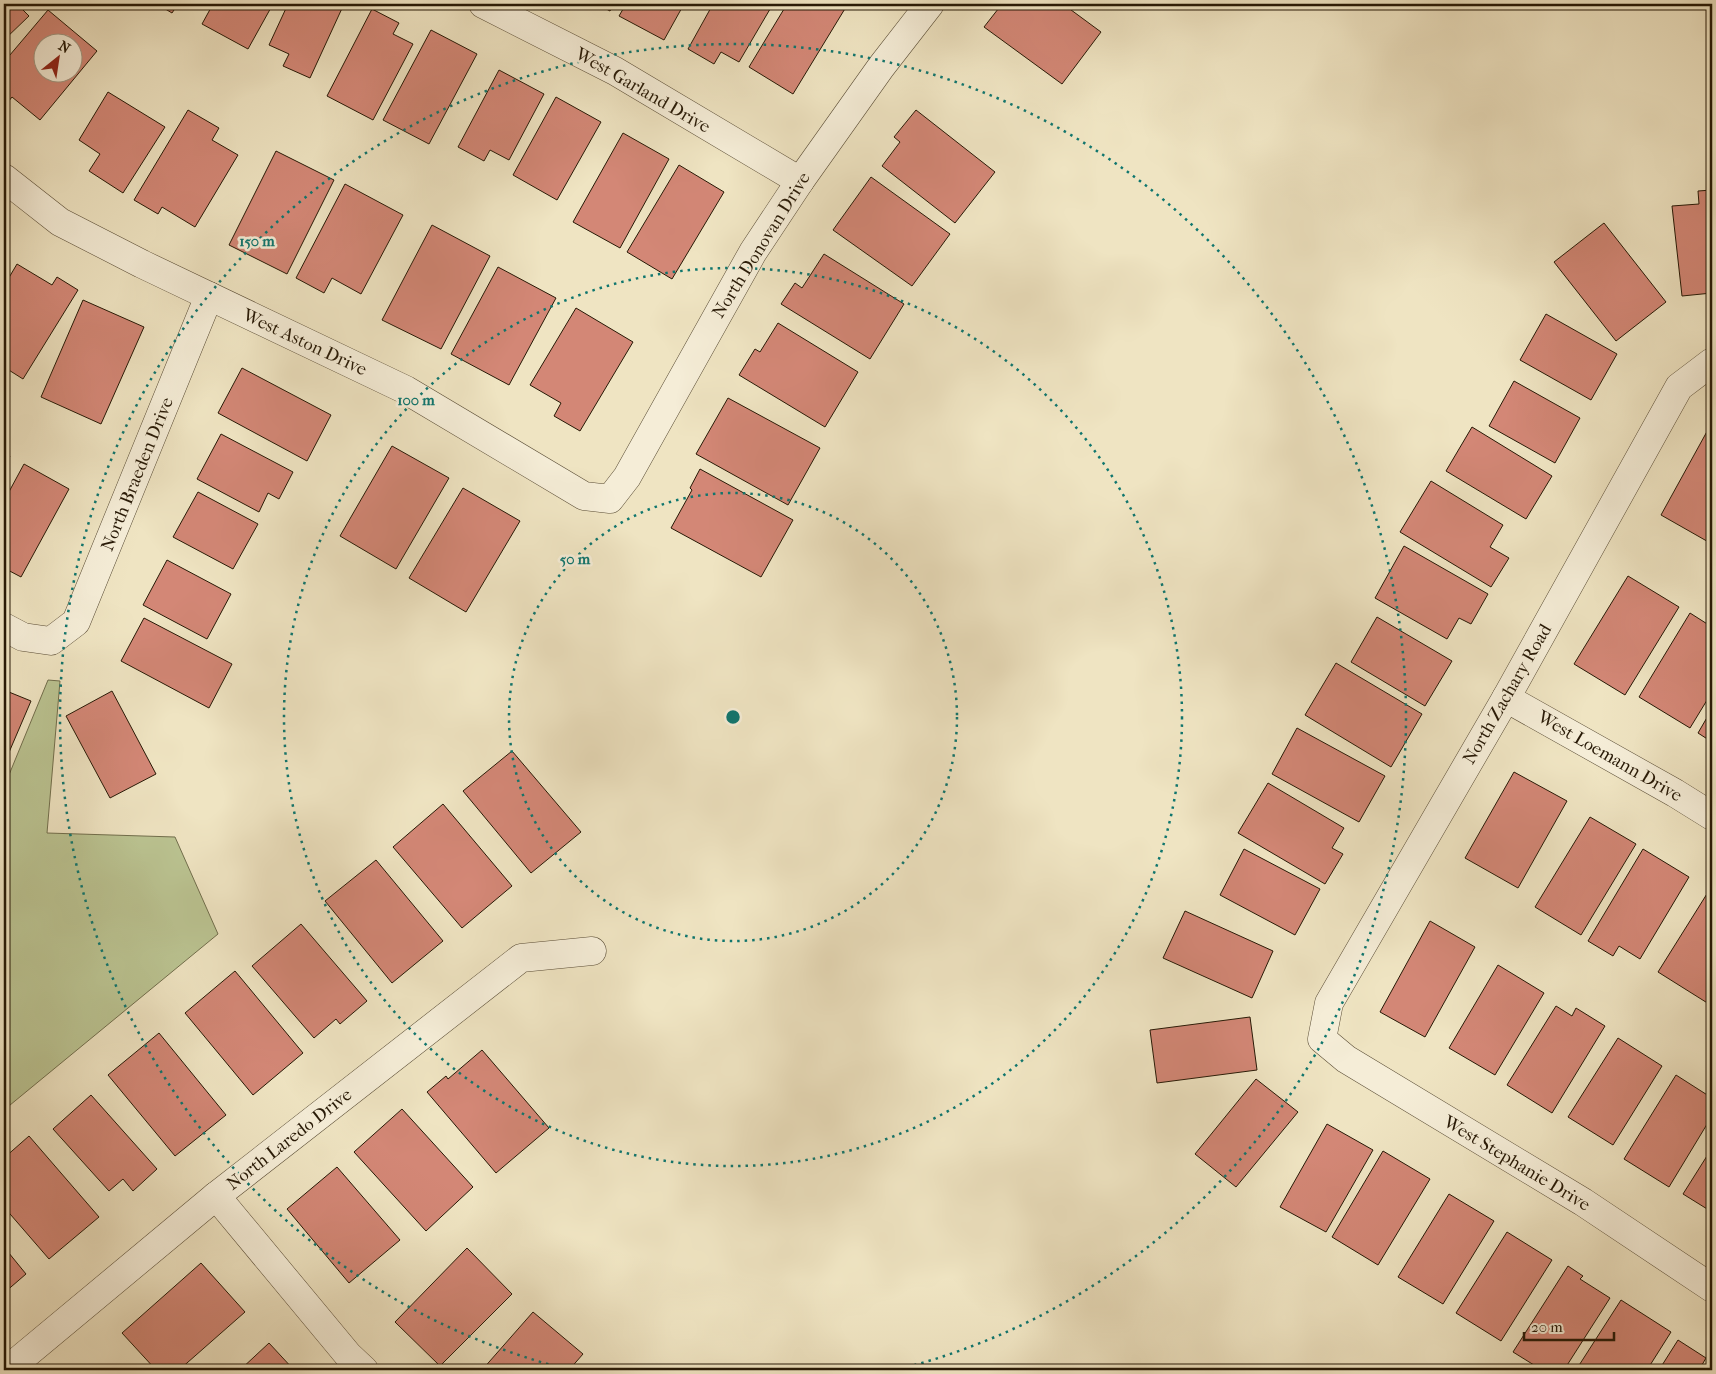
<svg xmlns="http://www.w3.org/2000/svg" width="1716" height="1374" viewBox="0 0 1716 1374" font-family="'IM FELL French Canon',serif">
  <style>
    .green { fill: #bbc492; stroke: #716e4c }
    .building { fill: #d38776; stroke: #271906; fill-rule: evenodd }
    .lines { fill: none; stroke-linecap: round; stroke-linejoin: round }
    .street-casing { stroke: #594c35; stroke-width: 29 }
    .street { stroke: #f5edd7; stroke-width: 28 }
    .ring { fill: none; stroke: #0f766e; stroke-width: 2.5; stroke-dasharray: 2.5 5 }
    .labels { text-anchor: middle; stroke-width: 5; stroke-linejoin: round; paint-order: stroke }
    .street-label { font-size: 18px; fill: #271906; stroke: #f5edd7 }
    .centre { fill: #0f766e; stroke: #f5edd7; stroke-width: 2.5 }
    .ring-label { font-size: 15px; text-anchor: middle; font-weight: bold; fill: #0f766e; stroke: #f5edd7; stroke-width: 5; stroke-linejoin: round; paint-order: stroke }
  </style>
  <rect width="100%" height="100%" fill="#efe4c2"/>
  <filter id="stains"><feTurbulence type="fractalNoise" baseFrequency=".004" numOctaves="4"/><feColorMatrix values="0 0 0 0 .2 0 0 0 0 .09 0 0 0 0 .02 0 0 0 .5 -.17"/></filter>
  <radialGradient id="worn" r=".72"><stop offset=".6" stop-color="#630" stop-opacity="0"/><stop offset="1" stop-color="#630" stop-opacity=".3"/></radialGradient>
  <polygon class="green" points="48,680 60,681 47,833 175,837 218,934 4,1110 4,787"/>
  <g class="building">
    <polygon points="4,4 17,4 29,16 4,40"/>
    <polygon points="157,4 178,4 172,13"/>
    <polygon points="213,4 273,4 248,49 202,24"/>
    <polygon points="288,4 344,4 310,78 283,66 289,54 269,45"/>
    <polygon points="597,4 614,4 610,11"/>
    <polygon points="626,4 684,4 664,40 619,16"/>
    <polygon points="713,4 773,4 739,62 721,52 714,64 688,49"/>
    <polygon points="787,4 840,4 846,7 793,94 749,67"/>
    <polygon points="1002,4 1063,4 1101,32 1062,84 984,27"/>
    <polygon points="372,9 399,23 393,34 413,44 373,120 327,96"/>
    <path d="M48,10L97,51L40,120L12,97L4,107V62ZM42,42H72V72H42Z"/>
    <polygon points="431,30 477,54 429,144 383,120"/>
    <polygon points="499,70 544,94 509,160 490,150 484,161 458,147"/>
    <polygon points="108,92 165,127 123,193 89,171 100,154 79,140"/>
    <polygon points="556,97 601,122 557,200 513,175"/>
    <polygon points="188,110 219,128 212,140 238,155 195,227 162,207 158,214 134,200"/>
    <polygon points="916,110 995,172 955,223 882,166 900,142 894,137"/>
    <polygon points="623,133 669,159 620,248 573,222"/>
    <polygon points="276,151 334,180 287,274 229,245"/>
    <polygon points="679,165 724,192 672,279 627,252"/>
    <polygon points="871,177 950,234 912,286 833,230"/>
    <polygon points="345,184 403,215 361,294 332,278 324,293 296,278"/>
    <polygon points="1712,190 1712,293 1682,296 1672,206 1699,204 1698,191"/>
    <polygon points="1604,223 1666,302 1616,341 1554,262"/>
    <polygon points="432,225 490,256 441,349 382,320"/>
    <polygon points="824,254 904,304 870,359 781,304 795,283 802,288"/>
    <polygon points="17,264 52,285 57,277 78,290 23,379 4,367 4,286"/>
    <polygon points="498,267 556,298 509,385 451,354"/>
    <polygon points="83,300 144,327 101,424 41,397"/>
    <polygon points="576,308 633,342 580,431 554,416 561,403 530,385"/>
    <polygon points="1546,314 1617,354 1591,400 1520,360"/>
    <polygon points="778,323 858,372 825,427 739,375 755,349 760,352"/>
    <polygon points="242,368 331,415 307,461 218,413"/>
    <polygon points="1514,381 1580,418 1555,463 1489,426"/>
    <polygon points="728,398 820,448 788,505 696,454"/>
    <polygon points="1710,426 1712,428 1712,544 1661,515"/>
    <polygon points="1472,427 1552,476 1526,519 1446,471"/>
    <polygon points="221,434 293,472 279,499 268,493 259,512 197,479"/>
    <polygon points="392,446 449,478 396,569 340,536"/>
    <polygon points="4,452 10,456 4,466"/>
    <polygon points="24,464 69,489 21,577 4,568 4,501"/>
    <polygon points="700,469 793,520 761,577 671,528 692,490 690,488"/>
    <polygon points="1431,481 1503,525 1490,547 1509,558 1491,587 1400,532"/>
    <polygon points="463,488 520,521 466,612 409,578"/>
    <polygon points="198,492 258,524 233,569 173,537"/>
    <polygon points="1404,546 1488,594 1471,624 1459,618 1447,639 1375,598"/>
    <polygon points="167,560 231,594 207,639 143,605"/>
    <polygon points="1628,576 1679,607 1625,695 1574,664"/>
    <polygon points="1690,613 1712,627 1712,692 1690,728 1639,697"/>
    <polygon points="1377,617 1452,661 1425,706 1351,662"/>
    <polygon points="144,618 232,664 209,708 121,661"/>
    <polygon points="1336,663 1422,714 1391,767 1305,715"/>
    <polygon points="4,690 31,701 4,764"/>
    <polygon points="112,691 156,774 110,798 66,716"/>
    <polygon points="1712,709 1712,742 1698,733"/>
    <polygon points="1297,728 1385,776 1359,822 1272,774"/>
    <polygon points="512,751 581,832 531,873 463,791"/>
    <polygon points="1514,772 1567,801 1518,888 1465,858"/>
    <polygon points="1268,783 1344,828 1332,848 1343,854 1325,884 1238,833"/>
    <polygon points="443,804 512,886 462,928 393,847"/>
    <polygon points="1590,817 1636,844 1581,935 1535,907"/>
    <polygon points="1244,849 1320,889 1295,935 1220,895"/>
    <polygon points="1643,849 1689,877 1640,959 1619,946 1613,956 1588,941"/>
    <polygon points="376,860 443,941 392,983 325,901"/>
    <polygon points="1710,889 1712,890 1712,998 1709,1004 1658,972"/>
    <polygon points="1185,911 1273,951 1252,998 1163,958"/>
    <polygon points="1430,921 1475,947 1425,1037 1380,1012"/>
    <polygon points="301,924 367,1001 340,1024 336,1019 314,1038 252,966"/>
    <polygon points="1498,965 1544,993 1495,1075 1449,1048"/>
    <polygon points="235,971 303,1053 253,1095 185,1013"/>
    <polygon points="1556,1006 1572,1016 1576,1008 1605,1026 1552,1113 1507,1085"/>
    <polygon points="1250,1017 1257,1070 1157,1083 1150,1030"/>
    <polygon points="159,1033 226,1115 175,1156 108,1075"/>
    <polygon points="1618,1038 1662,1066 1613,1145 1568,1117"/>
    <polygon points="482,1050 549,1128 496,1173 427,1092 446,1076 448,1079"/>
    <polygon points="1676,1075 1712,1098 1712,1116 1669,1187 1624,1159"/>
    <polygon points="1256,1079 1298,1112 1236,1187 1195,1154"/>
    <polygon points="91,1095 157,1169 133,1191 123,1179 109,1191 53,1129"/>
    <polygon points="402,1109 473,1187 426,1231 354,1152"/>
    <polygon points="1327,1124 1373,1150 1326,1232 1280,1207"/>
    <polygon points="29,1136 99,1217 49,1259 4,1207 4,1158"/>
    <polygon points="1712,1148 1712,1212 1683,1194"/>
    <polygon points="1383,1151 1430,1179 1378,1265 1332,1237"/>
    <polygon points="337,1167 400,1240 349,1283 287,1209"/>
    <polygon points="1449,1194 1494,1221 1443,1304 1398,1277"/>
    <polygon points="1507,1232 1552,1260 1501,1341 1456,1313"/>
    <polygon points="4,1247 26,1274 4,1293"/>
    <polygon points="467,1248 512,1294 440,1366 395,1322"/>
    <polygon points="201,1263 245,1312 179,1370 156,1370 122,1333"/>
    <polygon points="1568,1266 1583,1276 1580,1279 1610,1298 1564,1370 1542,1370 1513,1352"/>
    <polygon points="1621,1300 1671,1332 1647,1370 1576,1370"/>
    <polygon points="533,1312 583,1354 569,1370 482,1370"/>
    <polygon points="1678,1340 1706,1358 1699,1370 1659,1370"/>
    <polygon points="269,1343 294,1370 240,1370"/>
  </g>
  <g class="lines">
    <g class="street-casing">
      <g id="street">
        <polyline points="483,4 615,71 800,181"/>
        <polyline points="4,178 60,222 142,264 406,390 584,496 610,499 627,477 753,252 800,181 881,67 930,4"/>
        <polyline points="1712,362 1679,387 1506,698 1329,1003 1322,1039 1346,1059 1583,1202 1712,1288"/>
        <polyline points="4,627 23,637 51,641 76,622 209,296"/>
        <polyline points="1506,698 1675,793 1712,816"/>
        <polyline points="216,1196 348,1355 364,1370"/>
        <polyline points="7,1370 216,1196 521,958 592,951"/>
      </g>
    </g>
    <use href="#street" class="street"/>
  </g>
  <g class="ring">
    <circle cx="733" cy="717" r="224"/>
    <circle cx="733" cy="717" r="449"/>
    <path d="M570 1370A673 673 0 1 1 896 1370"/>
  </g>
  <g class="labels">
    <g class="street-label">
      <text transform="translate(643 90) rotate(30)" y="6">West Garland Drive</text>
      <text transform="translate(761 245) rotate(-58)" y="6">North Donovan Drive</text>
      <text transform="translate(305 342) rotate(25)" y="6">West Aston Drive</text>
      <text transform="translate(137 474) rotate(-68)" y="6">North Braeden Drive</text>
      <text transform="translate(1507 694) rotate(-60)" y="6">North Zachary Road</text>
      <text transform="translate(1610 756) rotate(30)" y="6">West Loemann Drive</text>
      <text transform="translate(289 1139) rotate(-38)" y="6">North Laredo Drive</text>
      <text transform="translate(1517 1163) rotate(31)" y="6">West Stephanie Drive</text>
    </g>
  </g>
  <circle cx="733" cy="717" r="8" class="centre"/>
  <g class="ring-label">
    <text x="257" y="246">150 m</text>
    <text x="416" y="405">100 m</text>
    <text x="575" y="564">50 m</text>
  </g>
  <rect width="1716" height="1374" fill="none" stroke="#efe4c2" stroke-width="20"/>
  <rect x="5" y="5" width="1706" height="1364" fill="none" stroke="#271906" stroke-width="2.5"/>
  <rect x="10" y="10" width="1696" height="1354" fill="none" stroke="#271906"/>
  <g transform="translate(58 58) rotate(30)"><circle r="24" fill="#f5edd7" stroke="#a39883"/>
  <path d="M0-4L9 19L0 12L-9 19Z" fill="#8f2418"/>
  <text y="-8" font-size="14" font-weight="bold" text-anchor="middle" fill="#271906">N</text>
  </g>
  <path d="M1524 1332v8h90v-8" fill="none" stroke="#271906" stroke-width="2.5"/>
  <text x="1531" y="1332" font-size="15" fill="#271906" stroke="#f5edd7" stroke-width="4" paint-order="stroke">20 m</text>
  <rect width="100%" height="100%" filter="url(#stains)"/>
  <rect width="100%" height="100%" fill="url(#worn)"/>
</svg>
